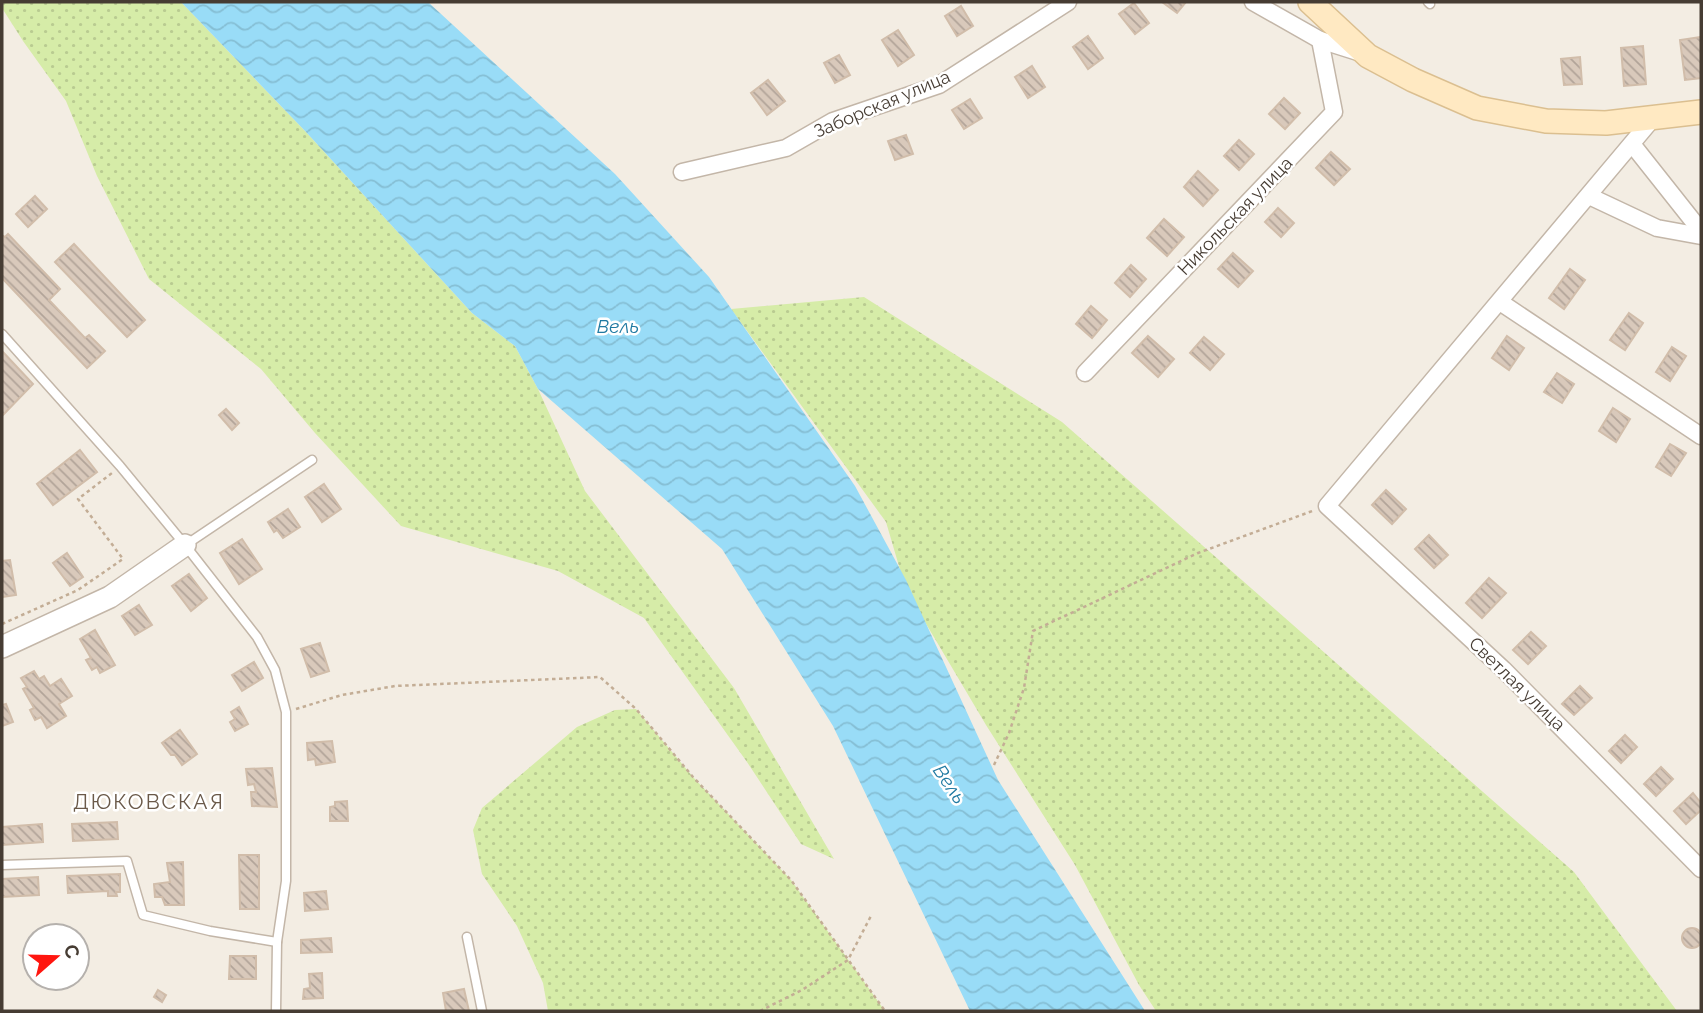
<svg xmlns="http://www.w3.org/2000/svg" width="1703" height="1013" viewBox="0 0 1703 1013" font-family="Raleway,sans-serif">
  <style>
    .grass { fill: url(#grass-dots) }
    .water { fill: url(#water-waves) }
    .building { fill: url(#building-back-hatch); stroke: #d1bdaa; stroke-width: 2 }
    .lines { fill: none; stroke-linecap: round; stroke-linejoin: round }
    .service-casing { stroke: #c3b6a8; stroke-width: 11 }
    .minor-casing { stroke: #c3b6a8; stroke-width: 19 }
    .tertiary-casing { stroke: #c3b6a8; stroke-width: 24 }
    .secondary-casing { stroke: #dbbf90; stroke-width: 26 }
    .path { stroke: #c3ad95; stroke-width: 2.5; stroke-dasharray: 3.5 3.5; stroke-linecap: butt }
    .service { stroke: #fff; stroke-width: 8 }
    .minor { stroke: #fff; stroke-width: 16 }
    .tertiary { stroke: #fff; stroke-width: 21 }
    .secondary { stroke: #ffe9c2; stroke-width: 23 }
    .labels { text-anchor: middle; stroke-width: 5; stroke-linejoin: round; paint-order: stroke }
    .street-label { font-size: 18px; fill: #463c33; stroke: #fff }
    .water-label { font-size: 19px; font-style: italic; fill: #207aa2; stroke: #fff }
    .quarter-label { font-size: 21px; letter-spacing: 2px; fill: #6a5949; stroke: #fff }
  </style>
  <defs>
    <pattern id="grass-dots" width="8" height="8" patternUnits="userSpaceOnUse" patternTransform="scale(1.75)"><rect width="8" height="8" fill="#d6eca8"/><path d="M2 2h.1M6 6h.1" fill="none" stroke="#b9cb91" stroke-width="1.8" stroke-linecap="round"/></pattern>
    <pattern id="water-waves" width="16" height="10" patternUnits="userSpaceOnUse" patternTransform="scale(1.75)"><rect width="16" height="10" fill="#99dcf7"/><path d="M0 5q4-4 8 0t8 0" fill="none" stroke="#85bed4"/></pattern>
    <pattern id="building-back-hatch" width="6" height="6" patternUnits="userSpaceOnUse" patternTransform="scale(1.75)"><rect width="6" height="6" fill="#d9c9bb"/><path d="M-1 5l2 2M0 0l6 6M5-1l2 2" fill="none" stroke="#b2a499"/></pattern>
  </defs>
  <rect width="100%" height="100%" fill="#f3ede3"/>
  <g class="grass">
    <polygon points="2,2 181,2 306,132 472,313 515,346 538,389 585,491 734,688 834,859 801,844 747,762 644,618 558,571 401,526 315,433 261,369 149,279 97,176 66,101 23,41 2,8"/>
    <polygon points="864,297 1062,422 1574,872 1677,1011 1156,1011 1139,985 1075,865 986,725 906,590 886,522 731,309"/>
    <polygon points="636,709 693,777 791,880 885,1011 548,1011 543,983 517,926 482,874 473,830 482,808 577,727 615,710"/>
  </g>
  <polygon class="water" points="181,2 428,2 615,174 709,277 855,486 906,580 998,780 1145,1011 970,1011 833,726 722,549 538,389 515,346 472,313 306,132"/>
  <g class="building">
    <polygon points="1162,2 1186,2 1177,13"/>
    <polygon points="1134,3 1149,23 1135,34 1119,14"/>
    <polygon points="961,6 973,26 957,36 945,16"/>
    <polygon points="898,30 914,55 898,66 882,40"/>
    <polygon points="1088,36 1103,58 1088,69 1073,47"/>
    <polygon points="1701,37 1701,78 1685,80 1680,40"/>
    <polygon points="1643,46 1646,84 1624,86 1621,48"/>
    <polygon points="839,55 850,75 835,83 824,63"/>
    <polygon points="1580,57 1582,84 1564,85 1561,59"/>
    <polygon points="1032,66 1045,87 1028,98 1015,77"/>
    <polygon points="768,80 785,101 767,115 751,93"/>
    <polygon points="1284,98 1300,113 1285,129 1269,114"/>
    <polygon points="970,99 982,118 964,129 952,110"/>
    <polygon points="906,135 913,154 895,160 888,141"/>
    <polygon points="1239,140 1254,154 1239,170 1224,156"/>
    <polygon points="1331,152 1350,169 1334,185 1316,168"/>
    <polygon points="1198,171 1218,190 1203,206 1184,187"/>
    <polygon points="35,196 47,209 28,227 16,214"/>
    <polygon points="1278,208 1294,223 1281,237 1265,222"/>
    <polygon points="1164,219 1184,237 1167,256 1147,238"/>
    <polygon points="8,234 60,289 49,300 85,338 89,335 105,351 87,368 2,278 2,235 5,237"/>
    <polygon points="74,244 145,320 127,337 55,262"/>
    <polygon points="1233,253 1253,271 1238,287 1218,269"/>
    <polygon points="1131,265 1146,279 1130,297 1115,283"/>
    <polygon points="1570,269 1585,280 1564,309 1549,298"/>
    <polygon points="1091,306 1107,320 1092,338 1076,324"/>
    <polygon points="1629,313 1643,323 1625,350 1610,340"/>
    <polygon points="1148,336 1174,359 1158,377 1132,353"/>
    <polygon points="1507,336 1524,348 1509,370 1492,358"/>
    <polygon points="1204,337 1224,354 1210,370 1190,353"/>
    <polygon points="1672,347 1686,356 1670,381 1656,372"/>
    <polygon points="2,351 33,384 2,416"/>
    <polygon points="1557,373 1574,384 1562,403 1544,392"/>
    <polygon points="1613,408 1630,419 1616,442 1599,431"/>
    <polygon points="226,409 239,423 232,430 219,415"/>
    <polygon points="1670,444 1686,453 1671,476 1656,467"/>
    <polygon points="80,450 97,472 53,505 37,484"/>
    <polygon points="324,484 341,509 322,522 305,497"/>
    <polygon points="1386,490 1406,509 1392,524 1372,505"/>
    <polygon points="288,509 300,527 283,538 277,530 274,532 268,522"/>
    <polygon points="1429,535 1448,555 1434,568 1415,549"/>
    <polygon points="242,539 262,569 239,584 220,553"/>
    <polygon points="67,553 83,577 70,586 53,563"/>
    <polygon points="10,560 16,595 2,597 2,561"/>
    <polygon points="189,574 207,598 191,611 172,586"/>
    <polygon points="1489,578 1506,593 1482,618 1466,603"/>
    <polygon points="139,605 152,625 135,635 122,616"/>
    <polygon points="95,630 115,665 100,673 97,667 92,670 86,660 91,658 80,639"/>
    <polygon points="1531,632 1546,646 1528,664 1513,650"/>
    <polygon points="320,643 329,671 311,677 301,649"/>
    <polygon points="254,662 263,678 242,691 232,675"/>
    <polygon points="34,671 39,679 44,676 50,686 61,679 72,696 59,704 66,716 47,728 41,717 35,720 30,710 34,708 23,689 27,687 21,678"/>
    <polygon points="1580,686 1592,698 1574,715 1562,704"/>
    <polygon points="6,704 13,722 2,726 2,705"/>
    <polygon points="239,707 248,724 235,731 230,722 235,719 231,712"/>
    <polygon points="180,730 197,754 182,765 175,755 171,755 162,743"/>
    <polygon points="1625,735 1637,747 1621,763 1609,751"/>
    <polygon points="332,741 335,762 316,765 315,759 308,760 307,743"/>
    <polygon points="1661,767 1673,779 1656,796 1644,784"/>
    <polygon points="272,768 277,807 252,806 251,792 256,792 254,784 248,785 246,769"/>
    <polygon points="1693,793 1701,803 1701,810 1686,824 1674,811"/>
    <polygon points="347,801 348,821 330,821 330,807 335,806 335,802"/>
    <polygon points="117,822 118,839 73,841 72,824"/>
    <polygon points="42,824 43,842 2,845 2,827"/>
    <polygon points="239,855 259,855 259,909 240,909"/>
    <polygon points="183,862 184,905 165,905 162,897 155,897 154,884 170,882 167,863"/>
    <polygon points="120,874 120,892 116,892 117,896 108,896 108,891 68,893 67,876"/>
    <polygon points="38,877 39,895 2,897 2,879"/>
    <polygon points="326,891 328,909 305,911 304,893"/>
    <circle cx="1692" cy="938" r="10"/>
    <polygon points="331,938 332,952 301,953 301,940"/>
    <polygon points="230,956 256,956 256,979 229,979"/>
    <polygon points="322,973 323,998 303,999 304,989 310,988 309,974"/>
    <polygon points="464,989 469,1011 446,1011 443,993"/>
    <polygon points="158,990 166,995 162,1002 154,997"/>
  </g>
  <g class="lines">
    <g class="service-casing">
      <g id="service">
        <polyline points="1428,2 1430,4"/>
        <polyline points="2,334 120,466 185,545 257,637 275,670 286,712 286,881 277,942 276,1011"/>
        <polyline points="187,544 312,460"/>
        <polyline points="2,865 127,861 143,915 210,931 277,942"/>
        <polyline points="467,937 482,1011"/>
      </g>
    </g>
    <g class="minor-casing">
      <g id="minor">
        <polyline points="1253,2 1320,40 1361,53"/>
        <polyline points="1654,117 1327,506 1503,669 1701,869"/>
        <polyline points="1632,144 1701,231"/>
        <polyline points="682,172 786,148 833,121 939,85 1068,2"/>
        <polyline points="1589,196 1657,228 1701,236"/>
        <polyline points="1500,302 1701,436"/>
        <polyline points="1085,373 1334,112 1320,40"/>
      </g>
    </g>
    <g class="tertiary-casing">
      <polyline id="tertiary" points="2,647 110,597 185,545"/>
    </g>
    <g class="secondary-casing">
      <polyline id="secondary" points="1310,2 1368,56 1413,80 1477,108 1546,121 1606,123 1701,112"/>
    </g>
    <g class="path">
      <polyline points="2,624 78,590 123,559 78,499 112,473"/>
      <polyline points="296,709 342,695 395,686 600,677 636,709 693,777 791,880 885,1011"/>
      <polyline points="994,765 1009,733 1024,688 1033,631 1198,553 1315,510"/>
      <polyline points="760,1011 802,990 848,960 872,914"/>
    </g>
    <use href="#service" class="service"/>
    <use href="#minor" class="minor"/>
    <use href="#tertiary" class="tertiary"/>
    <use href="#secondary" class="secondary"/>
  </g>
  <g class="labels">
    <g class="street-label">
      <text transform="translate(882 104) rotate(-23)" y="6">Заборская улица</text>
      <text transform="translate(1235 216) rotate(-46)" y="6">Никольская улица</text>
      <text transform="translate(1517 684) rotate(44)" y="6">Светлая улица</text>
    </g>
    <g class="water-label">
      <text x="618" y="333">Вель</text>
      <text transform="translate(950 784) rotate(56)" y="7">Вель</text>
    </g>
    <g class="quarter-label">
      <text x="149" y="809">ДЮКОВСКАЯ</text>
    </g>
  </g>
  <rect width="1703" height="1013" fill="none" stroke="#463c33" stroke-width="7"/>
  <g transform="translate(56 957) rotate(70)"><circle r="33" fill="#ffffff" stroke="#b5b1ad" stroke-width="2"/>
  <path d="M0-5L12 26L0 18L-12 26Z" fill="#ff160f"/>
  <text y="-10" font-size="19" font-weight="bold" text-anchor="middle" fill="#463c33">С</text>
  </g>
</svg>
